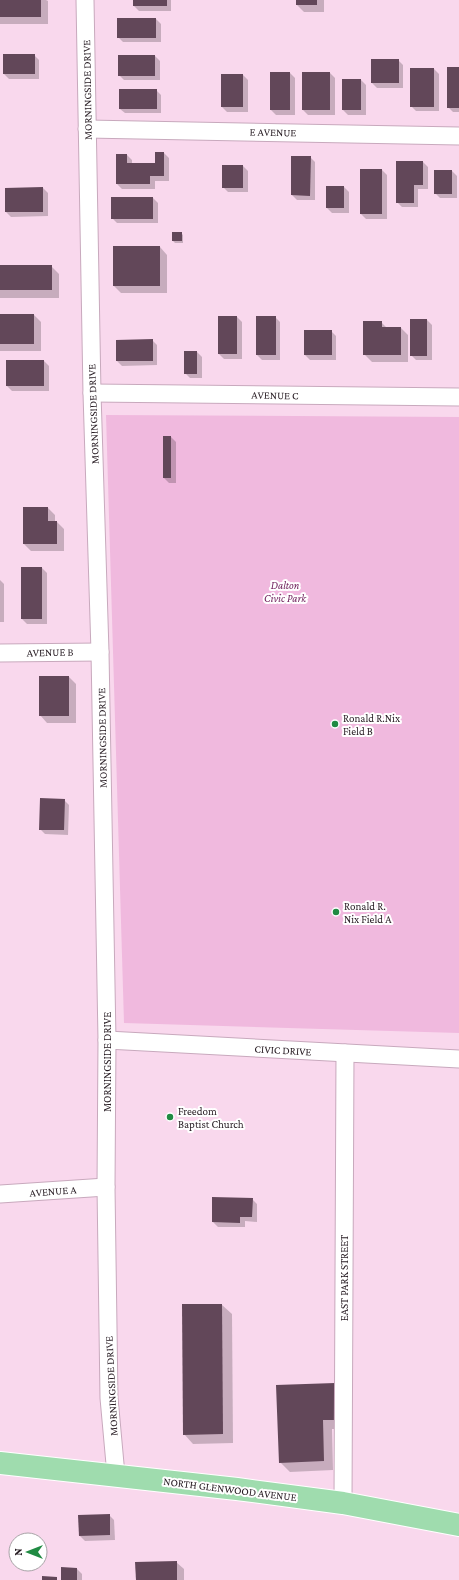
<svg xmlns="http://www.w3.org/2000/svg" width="459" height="1580" viewBox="0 0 459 1580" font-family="'Crimson Pro',serif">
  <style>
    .green { fill: #f0b9de }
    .shadow { fill: #0003 }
    .building { fill: #624759 }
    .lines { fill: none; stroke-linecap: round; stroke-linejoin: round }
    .minor-casing { stroke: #c8a9bd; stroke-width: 19 }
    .primary-casing { stroke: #fff; stroke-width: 24 }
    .minor { stroke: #fff; stroke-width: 17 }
    .primary { stroke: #9fdcae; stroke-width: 22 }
    .poi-dot { fill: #208b43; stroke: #fff; stroke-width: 1.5 }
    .labels { text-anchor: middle; stroke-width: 4; stroke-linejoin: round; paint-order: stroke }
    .street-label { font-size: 11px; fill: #261b22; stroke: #fff }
    .park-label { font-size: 11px; font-style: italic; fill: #6c1b58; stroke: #fff }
    .poi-label { font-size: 11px; fill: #261b22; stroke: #fff; text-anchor: start }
  </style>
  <rect width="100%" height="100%" fill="#f9d8ed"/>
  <polygon class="green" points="106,415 459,417 459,1033 124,1023"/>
  <g class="shadow">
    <polygon points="0,0 46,0 48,1 48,24 0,24"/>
    <polygon points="134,0 171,0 171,11 139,11 134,6"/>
    <polygon points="297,0 324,0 324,12 304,12 297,5"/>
    <polygon points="156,19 161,24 161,42 123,42 118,37"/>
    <polygon points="34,55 39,60 39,79 9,79 4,74"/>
    <polygon points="119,56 155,56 160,61 160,80 124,80 119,75"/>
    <polygon points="398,60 403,65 403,88 377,88 372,83"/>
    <polygon points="459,68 459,112 453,112 448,107"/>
    <polygon points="434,69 439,74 439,111 416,111 411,106"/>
    <polygon points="290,73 295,78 295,115 276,115 271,110"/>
    <polygon points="330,73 335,78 335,115 308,115 303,110"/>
    <polygon points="243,75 248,80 248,112 227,112 222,107"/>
    <polygon points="361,80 366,85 366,115 348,115 343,110"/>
    <polygon points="156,90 161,95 161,113 125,113 120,109"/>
    <polygon points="164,153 169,158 169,181 155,181 155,189 122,189 117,184 127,155 132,160 132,164 156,164"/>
    <polygon points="292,157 310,157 315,162 315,200 297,200 292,195"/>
    <polygon points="423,162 428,167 428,189 418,189 418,207 402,207 397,202"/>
    <polygon points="243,166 248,171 248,192 228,192 223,187"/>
    <polygon points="382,170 387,175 387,219 366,219 361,214"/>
    <polygon points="435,171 452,171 457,176 457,198 440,198 435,193"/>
    <polygon points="344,187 349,192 349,213 332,213 327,208"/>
    <polygon points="43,188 48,193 48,216 11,217 6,212 6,189"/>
    <polygon points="153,198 158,203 158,223 117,223 112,218"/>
    <polygon points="181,233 183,235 183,243 175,243 173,241"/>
    <polygon points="160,247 167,255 167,293 121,293 114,286"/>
    <polygon points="0,266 51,266 59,274 59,298 0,298"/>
    <polygon points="0,315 34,315 41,322 41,351 0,351"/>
    <polygon points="219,317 237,317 242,322 242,359 224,359 219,354"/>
    <polygon points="275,317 280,322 280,360 262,360 257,355"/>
    <polygon points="427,320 432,325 432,360 416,360 411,355"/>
    <polygon points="381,322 387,328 401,328 408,335 408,362 372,362 364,354"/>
    <polygon points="331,331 336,336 336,360 310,360 305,355"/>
    <polygon points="152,340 157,345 157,365 122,366 117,361"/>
    <polygon points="197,352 202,357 202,378 190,378 185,373"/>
    <polygon points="44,361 49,366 49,391 12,391 7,386"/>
    <polygon points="171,437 176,442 176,483 169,483 164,478"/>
    <polygon points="48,508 55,515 55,522 57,522 64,529 64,551 31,551 24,544"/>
    <polygon points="42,568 47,573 47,624 27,624 22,619"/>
    <polygon points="0,580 4,584 4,622 0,622"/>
    <polygon points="69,677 76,684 76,723 47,723 40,715"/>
    <polygon points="64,800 69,805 68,835 45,834 40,829"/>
    <polygon points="252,1199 257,1204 257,1222 245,1221 245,1227 218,1227 213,1222"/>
    <polygon points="222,1305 232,1314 233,1443 193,1444 184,1434"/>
    <polygon points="335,1384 346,1429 332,1429 333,1470 290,1472 280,1462"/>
    <polygon points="109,1515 114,1520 115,1540 85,1541 80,1536"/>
    <polygon points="176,1562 184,1569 184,1580 137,1580"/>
    <polygon points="62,1568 77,1569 82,1574 82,1580 62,1580"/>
  </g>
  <g class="building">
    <rect x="0" y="0" width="41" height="17"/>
    <rect x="133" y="0" width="34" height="6"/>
    <rect x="296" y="0" width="21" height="5"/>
    <rect x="117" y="18" width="39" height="20"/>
    <rect x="3" y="54" width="32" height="20"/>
    <rect x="118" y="55" width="37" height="21"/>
    <rect x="371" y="59" width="28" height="24"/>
    <rect x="447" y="67" width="12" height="41"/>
    <rect x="410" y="68" width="24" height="39"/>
    <rect x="270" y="72" width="20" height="38"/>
    <rect x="302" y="72" width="28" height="38"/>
    <rect x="221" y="74" width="22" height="33"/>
    <rect x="342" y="79" width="19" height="31"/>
    <rect x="119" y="89" width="38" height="20"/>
    <polygon points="155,152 164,152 164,176 150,176 150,184 116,184 116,154 127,154 127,163 155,163"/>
    <polygon points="291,156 311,156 310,196 291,195"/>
    <polygon points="396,161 423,161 423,185 414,185 414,203 396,203"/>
    <rect x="222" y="165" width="21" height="23"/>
    <rect x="360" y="169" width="22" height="45"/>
    <rect x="434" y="170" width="18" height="24"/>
    <rect x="326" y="186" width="18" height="22"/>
    <polygon points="43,187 43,212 5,212 5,188"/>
    <rect x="111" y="197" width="42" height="22"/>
    <rect x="172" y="232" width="10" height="9"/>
    <rect x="113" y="246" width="47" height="40"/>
    <rect x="0" y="265" width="52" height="25"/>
    <rect x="0" y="314" width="34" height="30"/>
    <rect x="218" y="316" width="19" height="38"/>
    <rect x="256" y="316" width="20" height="39"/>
    <rect x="410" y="319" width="17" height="37"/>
    <polygon points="363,321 382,321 382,327 401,327 401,355 363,355"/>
    <rect x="304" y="330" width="28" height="25"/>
    <polygon points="153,339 153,361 116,361 116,340"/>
    <rect x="184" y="351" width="13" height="23"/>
    <rect x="6" y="360" width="38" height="26"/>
    <rect x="163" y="436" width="8" height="42"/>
    <polygon points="23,507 48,507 48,521 57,521 57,544 23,544"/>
    <rect x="21" y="567" width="21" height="52"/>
    <rect x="39" y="676" width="30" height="40"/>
    <polygon points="40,798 65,799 64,830 39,830"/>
    <polygon points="212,1197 253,1198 252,1217 240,1217 240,1223 212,1222"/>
    <polygon points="182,1304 222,1304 223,1434 183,1435"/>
    <polygon points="335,1383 337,1420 323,1420 324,1461 279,1463 276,1385"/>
    <polygon points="110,1514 110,1535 79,1536 78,1515"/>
    <polygon points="177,1561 177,1580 136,1580 135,1562"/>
    <polygon points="61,1567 77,1568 77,1580 61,1580"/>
    <polygon points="42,1576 57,1577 57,1580 42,1580"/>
  </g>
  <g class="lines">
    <g class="minor-casing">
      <g id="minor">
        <polyline points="85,0 92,393 100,652 107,1040 106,1187 109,1398 116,1475"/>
        <polyline points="87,129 459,136"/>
        <polyline points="92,393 459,397"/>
        <polyline points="0,653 100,652"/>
        <polyline points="107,1040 459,1059"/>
        <polyline points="0,1194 106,1187"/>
        <polyline points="343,1503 345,1053"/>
      </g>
    </g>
    <g class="primary-casing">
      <polyline id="primary" points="0,1463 237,1489 343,1503 459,1525"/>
    </g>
    <use href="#minor" class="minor"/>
    <use href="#primary" class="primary"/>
  </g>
  <g class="poi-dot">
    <circle cx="335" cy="724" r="4"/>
    <circle cx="336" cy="912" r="4"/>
    <circle cx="170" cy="1117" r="4"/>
  </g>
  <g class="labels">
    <g class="street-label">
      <text transform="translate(87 90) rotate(-91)" y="4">MORNINGSIDE DRIVE</text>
      <text transform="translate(273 132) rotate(1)" y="4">E AVENUE</text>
      <text transform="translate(275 395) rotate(1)" y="4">AVENUE C</text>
      <text transform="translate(93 414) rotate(-92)" y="4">MORNINGSIDE DRIVE</text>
      <text transform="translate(50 652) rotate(-1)" y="4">AVENUE B</text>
      <text transform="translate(102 738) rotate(-91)" y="4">MORNINGSIDE DRIVE</text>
      <text transform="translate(283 1050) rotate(3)" y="4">CIVIC DRIVE</text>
      <text transform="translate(107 1062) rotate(-90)" y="4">MORNINGSIDE DRIVE</text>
      <text transform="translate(53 1191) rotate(-4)" y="4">AVENUE A</text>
      <text transform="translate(344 1278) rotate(-90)" y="4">EAST PARK STREET</text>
      <text transform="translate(111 1386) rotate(-93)" y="4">MORNINGSIDE DRIVE</text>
      <text transform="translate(230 1489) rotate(7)" y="4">NORTH GLENWOOD AVENUE</text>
    </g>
    <g class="park-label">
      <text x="285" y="589">Dalton<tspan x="285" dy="13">Civic Park</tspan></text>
    </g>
    <g class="poi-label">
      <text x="343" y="722">Ronald R.Nix<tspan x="343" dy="13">Field B</tspan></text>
      <text x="344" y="910">Ronald R.<tspan x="344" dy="13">Nix Field A</tspan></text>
      <text x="178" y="1115">Freedom<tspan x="178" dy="13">Baptist Church</tspan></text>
    </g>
  </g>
  <g transform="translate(28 1552) rotate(270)"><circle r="19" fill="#ffffff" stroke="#a8a4a7"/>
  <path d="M0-3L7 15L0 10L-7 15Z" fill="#208b43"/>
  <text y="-6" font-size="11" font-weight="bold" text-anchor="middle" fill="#261b22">N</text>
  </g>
</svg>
